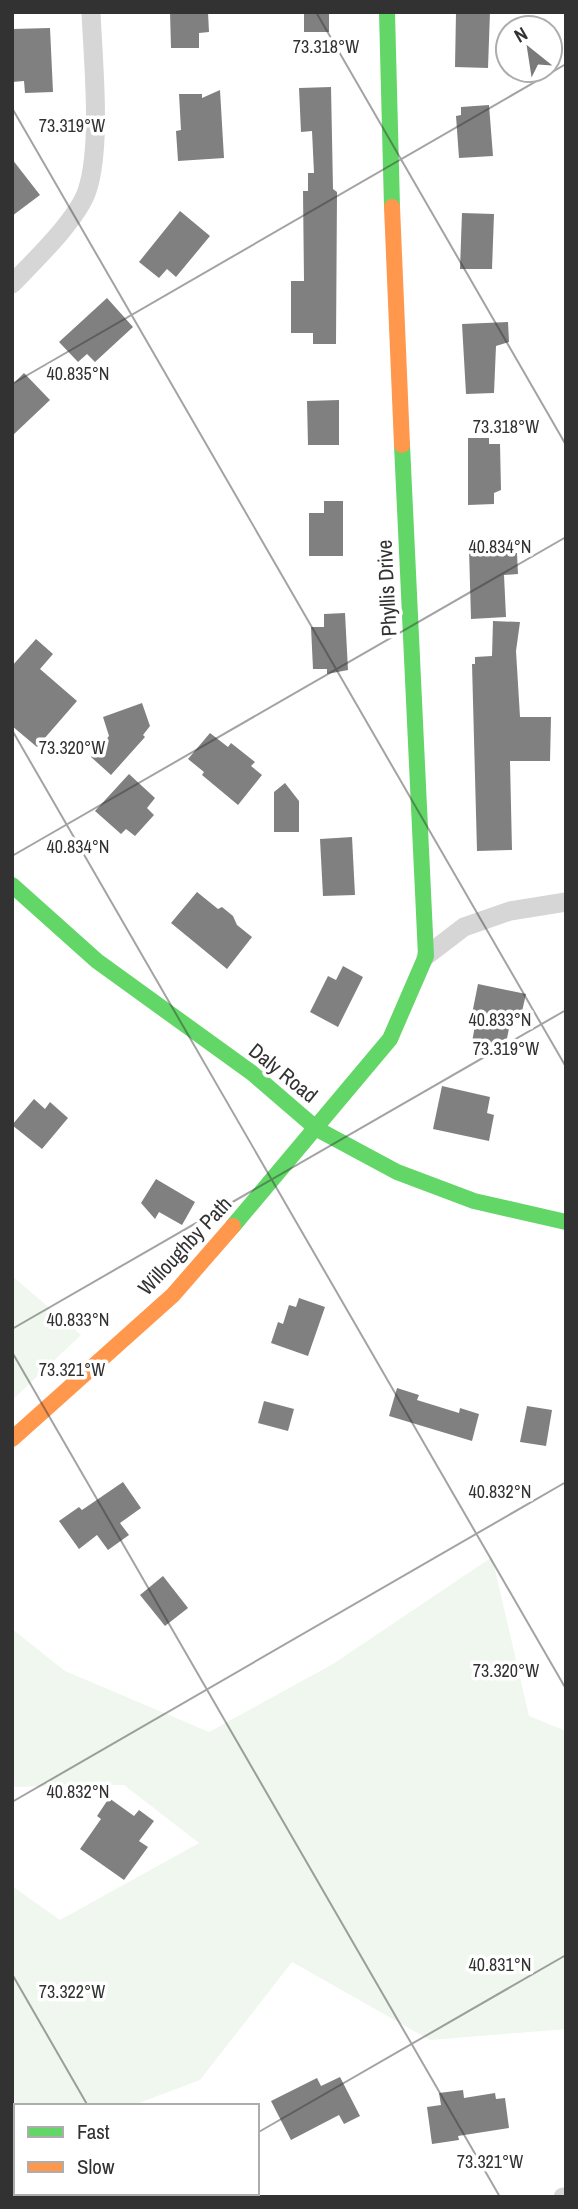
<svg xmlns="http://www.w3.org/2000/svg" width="578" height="2209" viewBox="0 0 578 2209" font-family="'Archivo Narrow',sans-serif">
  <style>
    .green { fill: #eff7ee }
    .building { fill: #808080 }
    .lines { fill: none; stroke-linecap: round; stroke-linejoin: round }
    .street { stroke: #d6d6d6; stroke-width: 19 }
    .fast { stroke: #63d668; stroke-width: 16 }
    .slow { stroke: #ff974d; stroke-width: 16 }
    .ticks { fill: none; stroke: #323232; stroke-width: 2; stroke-opacity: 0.45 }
    .labels { text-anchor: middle; stroke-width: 7; stroke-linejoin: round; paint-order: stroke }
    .street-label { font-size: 21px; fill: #323232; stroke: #fff }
    .ticks-label { font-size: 18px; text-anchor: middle; fill: #323232; stroke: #fff; stroke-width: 7; stroke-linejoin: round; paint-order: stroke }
  </style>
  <rect width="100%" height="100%" fill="#fff"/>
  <g class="green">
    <polygon points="12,1276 81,1335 12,1400"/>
    <polygon points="492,1557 529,1716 566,1731 566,2029 430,2040 292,1962 200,2080 131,2106 16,2106 16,2139 12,2139 12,1886 60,1920 199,1843 124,1785 12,1787 12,1629 65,1671 209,1732 333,1664"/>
  </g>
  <g class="building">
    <polygon points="170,12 208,12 209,32 199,33 199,48 171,48"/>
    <rect x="304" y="12" width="25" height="20"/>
    <polygon points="456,12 490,12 488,68 455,67"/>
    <polygon points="50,28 53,92 25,93 24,81 12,82 12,29"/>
    <polygon points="331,87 333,189 337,192 336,344 313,344 313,333 291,333 291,281 304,281 303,191 308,191 308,173 314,173 312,131 301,132 299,88"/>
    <polygon points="220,90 224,158 178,161 176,131 181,130 179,94 202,94 202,98"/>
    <polygon points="489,105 493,156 459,158 456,116 461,115 461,107"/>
    <polygon points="12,159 40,195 12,216"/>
    <polygon points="180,211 210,236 176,277 167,269 159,278 139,262"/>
    <polygon points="462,213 494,214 492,269 460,269"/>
    <polygon points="107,298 133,327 95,362 87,354 78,362 59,342"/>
    <polygon points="508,322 509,342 496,346 494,393 466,394 462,324"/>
    <polygon points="24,373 50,400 12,436 12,385"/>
    <polygon points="339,400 339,445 308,445 307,401"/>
    <polygon points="468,438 489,438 489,444 500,444 501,490 494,493 494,504 468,505"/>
    <polygon points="324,501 343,501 343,556 309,556 309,513 324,513"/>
    <polygon points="469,549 517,553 518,574 504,575 506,617 471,619"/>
    <polygon points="345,613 348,670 327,674 327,669 313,669 311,627 324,627 324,614"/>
    <polygon points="493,621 520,622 516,651 520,717 551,717 550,761 510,761 512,850 477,851 472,664 475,664 475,657 492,656"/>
    <polygon points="36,639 53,654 40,669 77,701 37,747 12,726 12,666"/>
    <polygon points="142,703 150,726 143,735 145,737 111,775 91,757 109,736 103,717"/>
    <polygon points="210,733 228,747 231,743 255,762 251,766 262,775 238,805 202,775 204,772 188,759"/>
    <polygon points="129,774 155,798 147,808 154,815 135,836 126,829 121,834 95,811"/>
    <polygon points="285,783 299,801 299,832 274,832 274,792"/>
    <polygon points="352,837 355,895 323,896 320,839"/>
    <polygon points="197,892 218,909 222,907 233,916 237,925 252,937 227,969 171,923"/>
    <polygon points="343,966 363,977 338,1027 310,1012 328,976 336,980"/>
    <polygon points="478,984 526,994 521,1016 512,1014 505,1048 472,1042 476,1020 471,1019"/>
    <polygon points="442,1086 490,1097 487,1113 494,1115 489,1141 433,1129"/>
    <polygon points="34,1099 45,1109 50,1102 68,1118 42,1149 12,1125"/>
    <polygon points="156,1179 195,1202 182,1225 159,1212 155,1219 141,1203"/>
    <polygon points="299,1298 325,1307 308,1356 271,1343 278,1322 283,1324 289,1305 296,1307"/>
    <polygon points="397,1388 419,1395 417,1400 459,1413 460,1408 479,1414 472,1441 389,1416"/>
    <polygon points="264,1401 294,1409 288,1431 258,1423"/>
    <polygon points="527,1406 552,1410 546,1446 520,1442"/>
    <polygon points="123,1482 141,1508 120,1523 129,1535 108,1550 97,1535 79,1549 59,1521 79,1507 82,1510"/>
    <polygon points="163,1576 188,1608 165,1626 140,1595"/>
    <polygon points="109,1798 134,1816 139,1810 154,1821 139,1841 148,1847 124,1880 80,1849 101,1819 97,1816"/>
    <polygon points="340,2077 360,2116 344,2124 339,2115 291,2140 271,2101 317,2078 321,2086"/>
    <polygon points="463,2090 464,2098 495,2093 496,2099 505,2098 509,2128 458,2136 459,2140 432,2144 427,2107 441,2105 439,2093"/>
  </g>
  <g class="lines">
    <g class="street">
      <path d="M12,284C34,261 77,220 87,191C102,146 93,61 91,12"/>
      <polyline points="426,956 464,927 510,911 566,902"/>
      <polyline points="563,2197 566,2197"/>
    </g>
    <g class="fast">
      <polyline points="387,12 392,207"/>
      <polyline points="12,885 97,961 252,1073 317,1129 397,1172 474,1201 566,1222"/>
      <polyline points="233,1226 390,1039 426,956 402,445"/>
    </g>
    <g class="slow">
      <polyline points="392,207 402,445"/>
      <polyline points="12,1439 173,1295 233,1226"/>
    </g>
  </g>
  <path class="ticks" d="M316,12L566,445M12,108L566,1067M12,384L566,64M12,730L566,1689M12,856L566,537M12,1329L566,1010M12,1352L500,2197M12,1802L566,1482M12,1974L88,2106M257,2133L566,1955M139,2193L141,2197M148,2197L154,2193"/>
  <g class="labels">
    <g class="street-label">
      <text transform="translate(387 588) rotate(-93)" y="7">Phyllis Drive</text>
      <text transform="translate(283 1073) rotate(39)" y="7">Daly Road</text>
      <text transform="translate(185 1246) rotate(-47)" y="7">Willoughby Path</text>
    </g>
  </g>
  <g class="ticks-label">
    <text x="326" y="53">73.318°W</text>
    <text x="72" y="132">73.319°W</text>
    <text x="78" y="380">40.835°N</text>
    <text x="506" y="433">73.318°W</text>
    <text x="500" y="553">40.834°N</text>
    <text x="72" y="754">73.320°W</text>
    <text x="78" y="853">40.834°N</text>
    <text x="500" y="1026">40.833°N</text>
    <text x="506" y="1055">73.319°W</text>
    <text x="78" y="1326">40.833°N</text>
    <text x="72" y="1376">73.321°W</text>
    <text x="500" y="1498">40.832°N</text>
    <text x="506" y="1677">73.320°W</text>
    <text x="78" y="1798">40.832°N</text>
    <text x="500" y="1971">40.831°N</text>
    <text x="72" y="1998">73.322°W</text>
    <text x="490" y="2168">73.321°W</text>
  </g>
  <rect width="578" height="2209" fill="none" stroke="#323232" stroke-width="28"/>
  <rect x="14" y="2104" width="245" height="91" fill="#ffffff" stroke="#adadad" stroke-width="2"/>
  <rect x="28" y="2127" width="35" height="10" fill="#63d668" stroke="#adadad" stroke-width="2"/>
  <text x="77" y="2139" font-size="21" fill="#323232">Fast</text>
  <rect x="28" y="2162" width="35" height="10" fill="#ff974d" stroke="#adadad" stroke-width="2"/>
  <text x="77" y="2174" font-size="21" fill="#323232">Slow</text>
  <g transform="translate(529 49) rotate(330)"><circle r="33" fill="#ffffff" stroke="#adadad" stroke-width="2"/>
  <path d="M0-5L12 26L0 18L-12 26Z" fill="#7a7a7a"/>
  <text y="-10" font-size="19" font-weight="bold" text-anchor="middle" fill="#323232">N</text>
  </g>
</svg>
